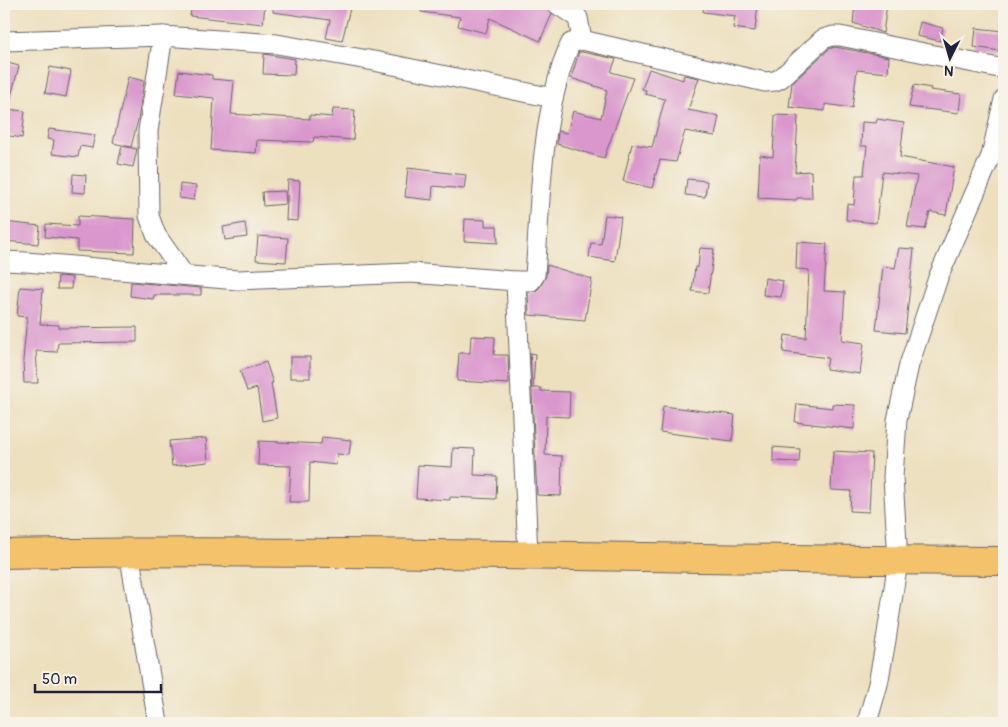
<svg xmlns="http://www.w3.org/2000/svg" width="1008" height="727" viewBox="0 0 1008 727" font-family="Pangolin,sans-serif">
  <style>
    .building { fill: #da97cd }
    .lines { fill: none; stroke-linecap: round; stroke-linejoin: round }
    .minor-casing { stroke: #696469; stroke-width: 21 }
    .primary-casing { stroke: #696469; stroke-width: 30 }
    .minor { stroke: #fff; stroke-width: 19 }
    .primary { stroke: #f3c26a; stroke-width: 28 }
  </style>
  <rect width="100%" height="100%" fill="#f7f3e8"/>
  <filter id="ink" filterUnits="userSpaceOnUse"><feTurbulence type="fractalNoise" baseFrequency=".02" numOctaves="2"/><feDisplacementMap in="SourceGraphic" scale="10" xChannelSelector="R" yChannelSelector="G"/><feConvolveMatrix kernelMatrix="1 2 1 2 8 2 1 2 1" color-interpolation-filters="sRGB"/></filter>
  <filter id="wash" filterUnits="userSpaceOnUse"><feTurbulence type="fractalNoise" baseFrequency=".0096" numOctaves="4" result="noise"/><feDisplacementMap in="SourceGraphic" scale="20" xChannelSelector="R" yChannelSelector="G"/><feGaussianBlur stdDeviation="1.12" result="paint"/><feColorMatrix in="noise" values="0 0 0 0 0 0 0 0 0 0 0 0 0 0 0 0 0 1.4 0 .05"/><feComposite in="paint" operator="in"/></filter>
  <g filter="url(#wash)">
    <rect width="100%" height="100%" fill="#ede0bf"/>
    <g id="blocks">
      <g class="building">
        <polygon points="192,4 265,4 263,24 190,16"/>
        <polygon points="273,4 351,4 342,41 326,38 330,20 273,12"/>
        <polygon points="421,4 482,4 493,6 494,4 537,4 547,8 552,14 540,41 490,18 486,33 458,26 460,17 421,12"/>
        <polygon points="704,4 758,4 755,31 733,28 735,16 703,12"/>
        <polygon points="855,4 887,4 883,33 853,23"/>
        <polygon points="920,22 943,28 940,41 917,36"/>
        <polygon points="976,28 1003,31 1000,51 974,47"/>
        <polygon points="835,47 889,57 888,73 857,70 852,108 825,104 825,111 789,107 792,83 829,49"/>
        <polygon points="579,52 582,52 616,59 611,72 633,78 604,158 557,144 558,131 567,133 573,111 601,118 607,90 571,78"/>
        <polygon points="264,54 295,59 294,75 263,74"/>
        <polygon points="4,62 19,66 8,108 4,107"/>
        <polygon points="50,67 71,71 66,97 45,93"/>
        <polygon points="649,69 683,80 684,75 699,78 688,110 719,116 715,136 685,131 676,162 660,160 652,188 623,181 632,144 652,147 665,99 645,94 646,90 642,89"/>
        <polygon points="179,71 212,75 212,79 234,81 231,114 310,119 310,115 332,117 333,109 355,110 353,140 314,137 313,142 257,140 256,153 211,150 214,98 176,94"/>
        <polygon points="128,77 144,81 138,120 131,147 113,143"/>
        <polygon points="914,85 931,88 930,90 961,94 959,113 909,107"/>
        <polygon points="5,109 25,111 22,138 4,135"/>
        <polygon points="775,115 798,116 795,172 811,171 812,198 797,198 796,200 758,198 760,155 773,157"/>
        <polygon points="877,119 904,123 900,157 954,167 946,215 930,212 925,229 907,227 917,176 882,172 876,223 846,220 847,204 854,205 856,175 864,175 867,146 861,146 862,122 876,123"/>
        <polygon points="49,129 95,135 92,148 80,146 78,157 52,154 54,140 47,139"/>
        <polygon points="122,146 137,149 133,167 118,164"/>
        <polygon points="408,168 466,175 464,189 433,186 432,200 405,197"/>
        <polygon points="73,174 86,175 85,193 72,192"/>
        <polygon points="687,179 707,181 705,197 685,195"/>
        <polygon points="288,180 300,181 298,221 286,220"/>
        <polygon points="180,184 196,186 194,200 179,198"/>
        <polygon points="285,191 286,204 263,206 262,192"/>
        <polygon points="605,215 621,217 615,261 589,257 591,243 601,244"/>
        <polygon points="78,216 135,219 134,253 77,251 77,240 45,237 46,224 78,226"/>
        <polygon points="465,219 485,220 485,226 497,226 498,243 464,241"/>
        <polygon points="4,222 40,226 38,244 4,241"/>
        <polygon points="245,223 247,237 225,240 223,227"/>
        <polygon points="258,236 288,238 286,262 256,260"/>
        <polygon points="797,242 827,244 824,291 845,292 842,340 864,343 860,374 826,369 828,358 783,352 785,335 806,338 809,270 796,269"/>
        <polygon points="700,248 714,249 708,293 692,291 695,267 698,267"/>
        <polygon points="899,248 914,249 905,333 876,330 883,266 895,268"/>
        <polygon points="547,265 592,279 585,320 529,315 528,292 536,291 540,287 546,276"/>
        <polygon points="58,276 72,277 71,289 57,289"/>
        <polygon points="765,278 783,281 781,297 763,295"/>
        <polygon points="131,282 201,288 201,295 154,295 153,299 130,296"/>
        <polygon points="20,287 43,289 40,324 59,325 59,328 137,327 137,342 58,343 57,352 36,351 38,383 24,383 23,360 27,317 17,316"/>
        <polygon points="471,336 495,337 494,355 508,355 509,384 457,381 459,353 470,353"/>
        <polygon points="530,353 535,354 533,388 541,388 541,391 570,392 569,417 546,416 545,455 562,456 561,496 537,495"/>
        <rect x="290" y="357" width="20" height="21"/>
        <polygon points="266,362 273,383 271,383 277,418 262,421 257,388 247,391 240,371"/>
        <polygon points="797,404 832,408 832,404 855,405 854,429 795,422"/>
        <polygon points="663,406 735,415 732,441 660,432"/>
        <polygon points="322,437 351,440 349,455 337,454 336,465 310,462 309,502 289,502 291,466 258,465 259,441 321,444"/>
        <polygon points="206,438 208,462 172,466 169,441"/>
        <polygon points="773,447 800,449 799,462 773,461"/>
        <polygon points="453,448 475,449 474,475 497,476 496,499 450,497 450,500 416,498 418,465 452,467"/>
        <polygon points="833,451 872,453 869,512 850,511 851,491 831,490"/>
      </g>
    </g>
  </g>
  <g filter="url(#ink)">
    <use href="#blocks" fill-opacity="0" stroke="#696469" stroke-width="1"/>
    <g class="lines">
      <g class="minor-casing">
        <g id="minor">
          <polyline points="557,4 578,18 582,40"/>
          <polyline points="163,36 148,131 149,216 156,235 184,275"/>
          <polyline points="4,41 163,36 277,44 374,61 553,98"/>
          <polyline points="4,261 26,262 238,280 411,273 516,281 528,555"/>
          <path d="M516,281H531L535,275C540,211 540,145 557,83C561,69 564,56 571,43L582,40L765,82L775,81L781,78L823,39L833,36H840L1004,69"/>
          <polyline points="129,552 158,723"/>
          <polyline points="867,723 878,684 886,640 898,561 893,477 897,420 909,365 938,278 991,156 1004,99"/>
        </g>
      </g>
      <g class="primary-casing">
        <path id="primary" d="M4,554C337,548 671,560 1004,561"/>
      </g>
      <use href="#minor" class="minor"/>
      <use href="#primary" class="primary"/>
    </g>
  </g>
  <rect width="1008" height="727" fill="none" stroke="#f7f3e8" stroke-width="20"/>
  <g transform="translate(950 58) rotate(185)" stroke="#f7f3e8" stroke-width="4" paint-order="stroke">
  <path d="M0-4L9 19L0 12L-9 19Z" fill="#22223b"/>
  <text y="-8" font-size="14" font-weight="bold" text-anchor="middle" fill="#22223b">N</text>
  </g>
  <path d="M35 684v8h126v-8" fill="none" stroke="#22223b" stroke-width="2.5"/>
  <text x="42" y="684" font-size="15" fill="#22223b" stroke="#f7f3e8" stroke-width="4" paint-order="stroke">50 m</text>
</svg>
